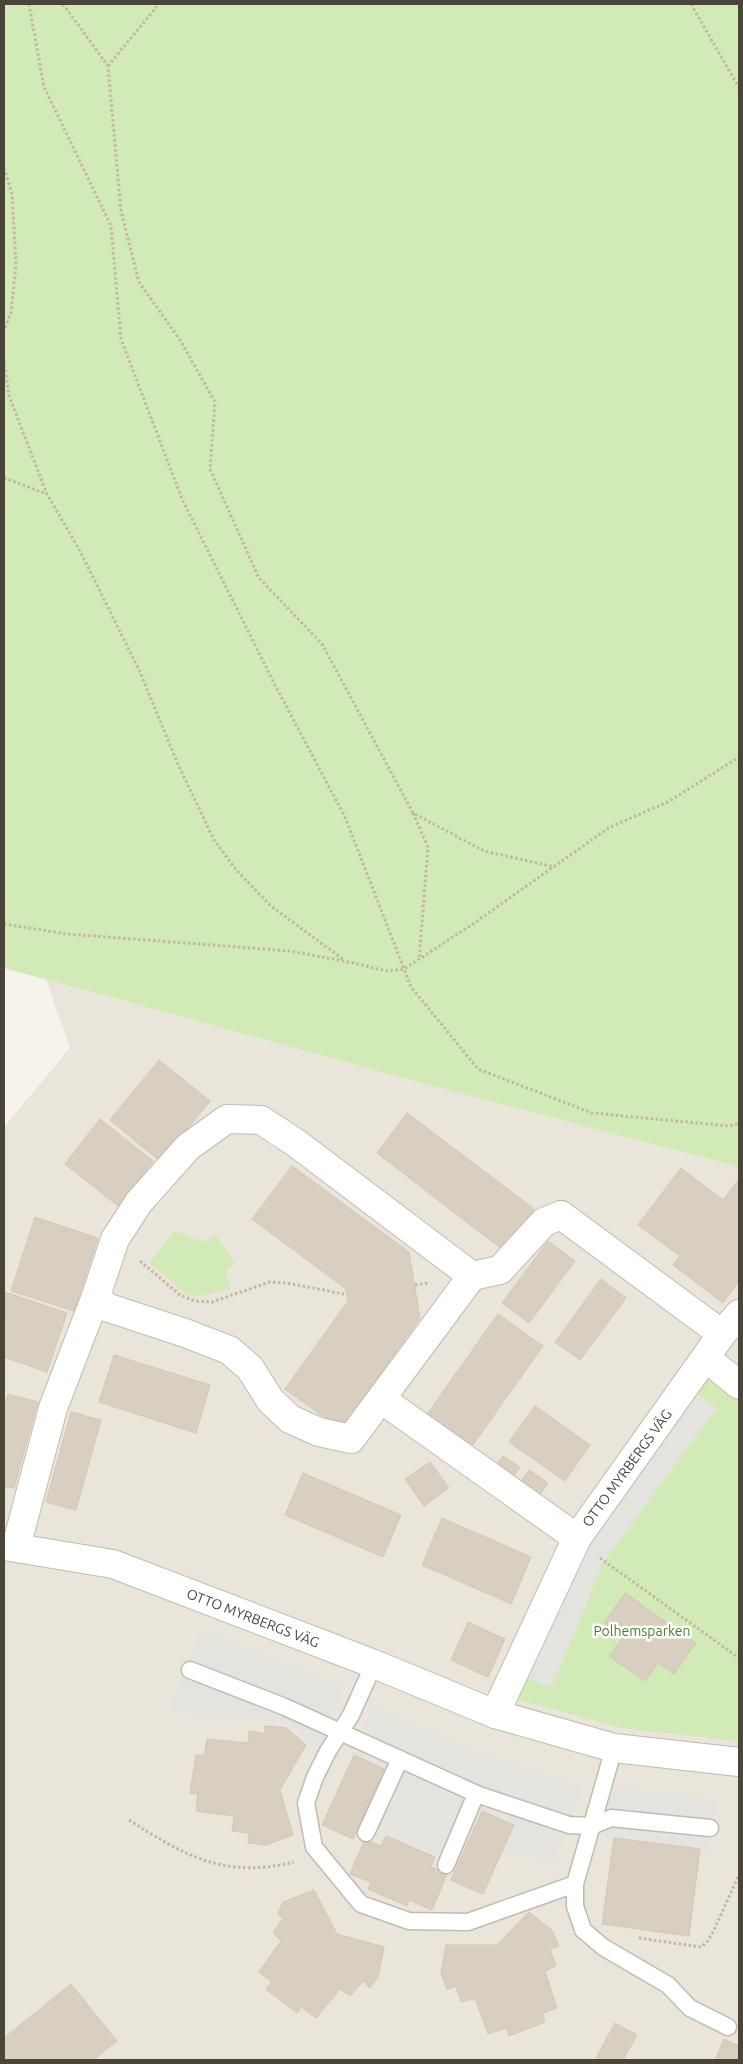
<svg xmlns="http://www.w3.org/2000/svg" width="743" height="2064" viewBox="0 0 743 2064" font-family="Ubuntu,sans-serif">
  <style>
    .residential { fill: #eae5da }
    .green { fill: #d2eab5 }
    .parking { fill: #e5e3e0 }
    .building { fill: #d8cfc1; stroke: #d3c7b4 }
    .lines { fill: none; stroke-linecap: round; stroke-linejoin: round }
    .service-casing { stroke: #c2bbae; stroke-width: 19 }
    .minor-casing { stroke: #c2bbae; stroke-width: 30 }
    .path { stroke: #c4b79f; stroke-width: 3; stroke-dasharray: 2.5 2.5; stroke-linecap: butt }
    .service { stroke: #fff; stroke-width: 16 }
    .minor { stroke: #fff; stroke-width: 28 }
    .labels { text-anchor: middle; stroke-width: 5; stroke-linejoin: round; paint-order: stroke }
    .street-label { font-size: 14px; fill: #4b4439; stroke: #fff }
    .park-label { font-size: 14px; fill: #4a7f2a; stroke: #fff }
  </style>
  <rect width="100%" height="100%" fill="#f6f3ec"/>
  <polygon class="residential" points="46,980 421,1083 739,1167 739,2060 4,2060 4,1127 70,1048"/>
  <g class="green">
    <polygon points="4,4 739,4 739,1167 421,1083 4,968"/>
    <polygon points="174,1231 205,1242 216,1235 235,1263 226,1272 230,1289 200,1296 186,1294 150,1263"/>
    <polygon points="706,1358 739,1384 739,1741 621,1728 503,1696"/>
  </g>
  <g class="parking">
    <polygon points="686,1386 717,1408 604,1562 552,1687 514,1674 577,1538"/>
    <polygon points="201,1630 344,1686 319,1749 287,1723 171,1712 173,1697"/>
    <polygon points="371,1706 481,1753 582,1787 555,1863 503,1850 514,1825 482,1811 458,1865 360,1823 384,1769 354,1755"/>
    <polygon points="612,1786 716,1800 710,1851 605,1837"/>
  </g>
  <g class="building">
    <polygon points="159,1060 210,1101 161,1162 110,1120"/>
    <polygon points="407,1113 534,1209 503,1250 377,1153"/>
    <polygon points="100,1119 153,1161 118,1206 65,1164"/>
    <polygon points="292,1166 409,1252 420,1318 341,1429 285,1389 348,1301 345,1288 252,1219"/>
    <polygon points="681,1168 723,1200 739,1179 739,1281 723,1303 673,1265 680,1256 638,1225"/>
    <polygon points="35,1217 98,1238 74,1311 11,1291"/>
    <polygon points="548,1241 575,1261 529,1323 502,1303"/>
    <polygon points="601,1279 626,1298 580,1360 555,1342"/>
    <polygon points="5,1292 67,1313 47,1372 4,1357"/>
    <polygon points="498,1314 543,1346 470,1449 425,1417"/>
    <polygon points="114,1355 210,1385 196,1433 99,1402"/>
    <polygon points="8,1394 38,1402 14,1488 4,1486 4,1408"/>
    <polygon points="535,1406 590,1445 565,1481 509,1442"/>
    <polygon points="71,1412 101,1420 76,1510 46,1502"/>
    <polygon points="503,1456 520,1467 510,1481 493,1470"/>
    <polygon points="430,1462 449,1488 424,1506 405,1479"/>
    <polygon points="529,1470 548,1483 539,1496 520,1483"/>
    <polygon points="303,1473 401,1515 383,1557 285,1515"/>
    <polygon points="442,1518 531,1557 511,1604 422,1565"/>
    <polygon points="625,1593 696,1643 674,1674 658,1663 645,1681 609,1656 623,1637 604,1623"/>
    <polygon points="468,1622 505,1639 488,1677 451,1660"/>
    <polygon points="265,1726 286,1728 306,1745 280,1790 293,1835 266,1845 248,1843 249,1833 232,1831 234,1816 196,1811 198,1794 190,1793 196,1755 204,1756 207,1739 248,1743 249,1731 265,1734"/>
    <polygon points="354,1755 384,1769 353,1839 322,1825"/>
    <polygon points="482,1811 514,1825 483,1894 451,1880"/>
    <polygon points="386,1836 435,1857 431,1867 447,1874 432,1910 409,1900 407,1906 368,1889 371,1882 350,1874 365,1839 381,1846"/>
    <polygon points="614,1838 700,1849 689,1936 602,1924"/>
    <polygon points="314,1890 337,1934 384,1947 378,1977 370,1988 363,1981 350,1996 340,1989 316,2018 301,2007 297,2013 266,1989 272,1982 259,1972 281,1941 273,1933 283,1918 278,1914 283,1902"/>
    <polygon points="529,1912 552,1930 559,1946 550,1949 556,1966 545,1971 557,2008 542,2014 545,2022 509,2036 506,2028 488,2034 475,1998 461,2002 456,1986 447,1990 441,1972 446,1945 497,1945"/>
    <polygon points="71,1984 117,2041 93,2060 4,2060 4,2038"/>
    <polygon points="615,2023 637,2035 623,2060 595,2060"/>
    <polygon points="724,2039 739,2046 739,2060 715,2060"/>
  </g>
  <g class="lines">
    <g class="service-casing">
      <g id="service">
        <polyline points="374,1664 351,1715 328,1751 315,1777 306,1803 314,1847 361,1904 409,1921 468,1922 575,1884 575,1906 583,1930 603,1947 668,1985 690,2008 728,2027"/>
        <polyline points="190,1670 285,1707 479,1795 569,1825 592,1826 611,1818 710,1828"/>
        <polyline points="366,1833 400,1759"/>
        <polyline points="446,1865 476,1794"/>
        <polyline points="575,1884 614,1748"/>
      </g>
    </g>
    <g class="minor-casing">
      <g id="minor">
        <polyline points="96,1296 106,1307 185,1333 229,1350 250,1368 270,1400 290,1419 319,1432 351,1439 472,1276"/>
        <polyline points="706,1358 739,1385"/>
        <polyline points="381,1399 577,1538"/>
        <polyline points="4,1546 113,1564 374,1664 495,1714 614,1748 739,1762"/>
        <polyline points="16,1547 53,1408 96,1296 115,1239 139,1202 188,1147 227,1119 261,1120 296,1143 472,1276 500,1270 544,1222 561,1215 722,1334"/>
        <polyline points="495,1714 577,1538 722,1334 739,1314"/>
      </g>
    </g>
    <g class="path">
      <polyline points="29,4 44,87 111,226 121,339 182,499 275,685 345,817 411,987 478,1069 592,1113 729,1126 739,1124"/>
      <polyline points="63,4 108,66 121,211 139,282 180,340 215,402 210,469 259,578 322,644 413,813 484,851 555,867"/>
      <polyline points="691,4 739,88"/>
      <polyline points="108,66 159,4"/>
      <polyline points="4,168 12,194 16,264 11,313 4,330"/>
      <polyline points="4,360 9,396 47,494 80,551 140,672 177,762 214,840 237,871 271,906 344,960"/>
      <polyline points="4,478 47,494"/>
      <polyline points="413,813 428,847 419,960"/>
      <polyline points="4,924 67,934 290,951 354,963 386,971 404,969 470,926 610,827 668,802 739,757"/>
      <polyline points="140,1261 180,1295 195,1301 212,1302 270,1282 287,1283 344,1294"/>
      <polyline points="415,1285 429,1283"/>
      <polyline points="600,1558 739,1658"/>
      <path d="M129,1820C185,1856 225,1879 294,1862"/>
      <polyline points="639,1938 701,1947 708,1941 713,1932 739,1875"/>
    </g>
    <use href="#service" class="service"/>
    <use href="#minor" class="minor"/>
  </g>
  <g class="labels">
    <g class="street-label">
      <text transform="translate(627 1468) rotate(-54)" y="5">OTTO MYRBERGS VÄG</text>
      <text transform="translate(253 1618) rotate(21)" y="5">OTTO MYRBERGS VÄG</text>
    </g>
    <g class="park-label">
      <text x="642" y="1636">Polhemsparken</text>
    </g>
  </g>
  <rect width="743" height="2064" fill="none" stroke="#4b4439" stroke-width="10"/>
</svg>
